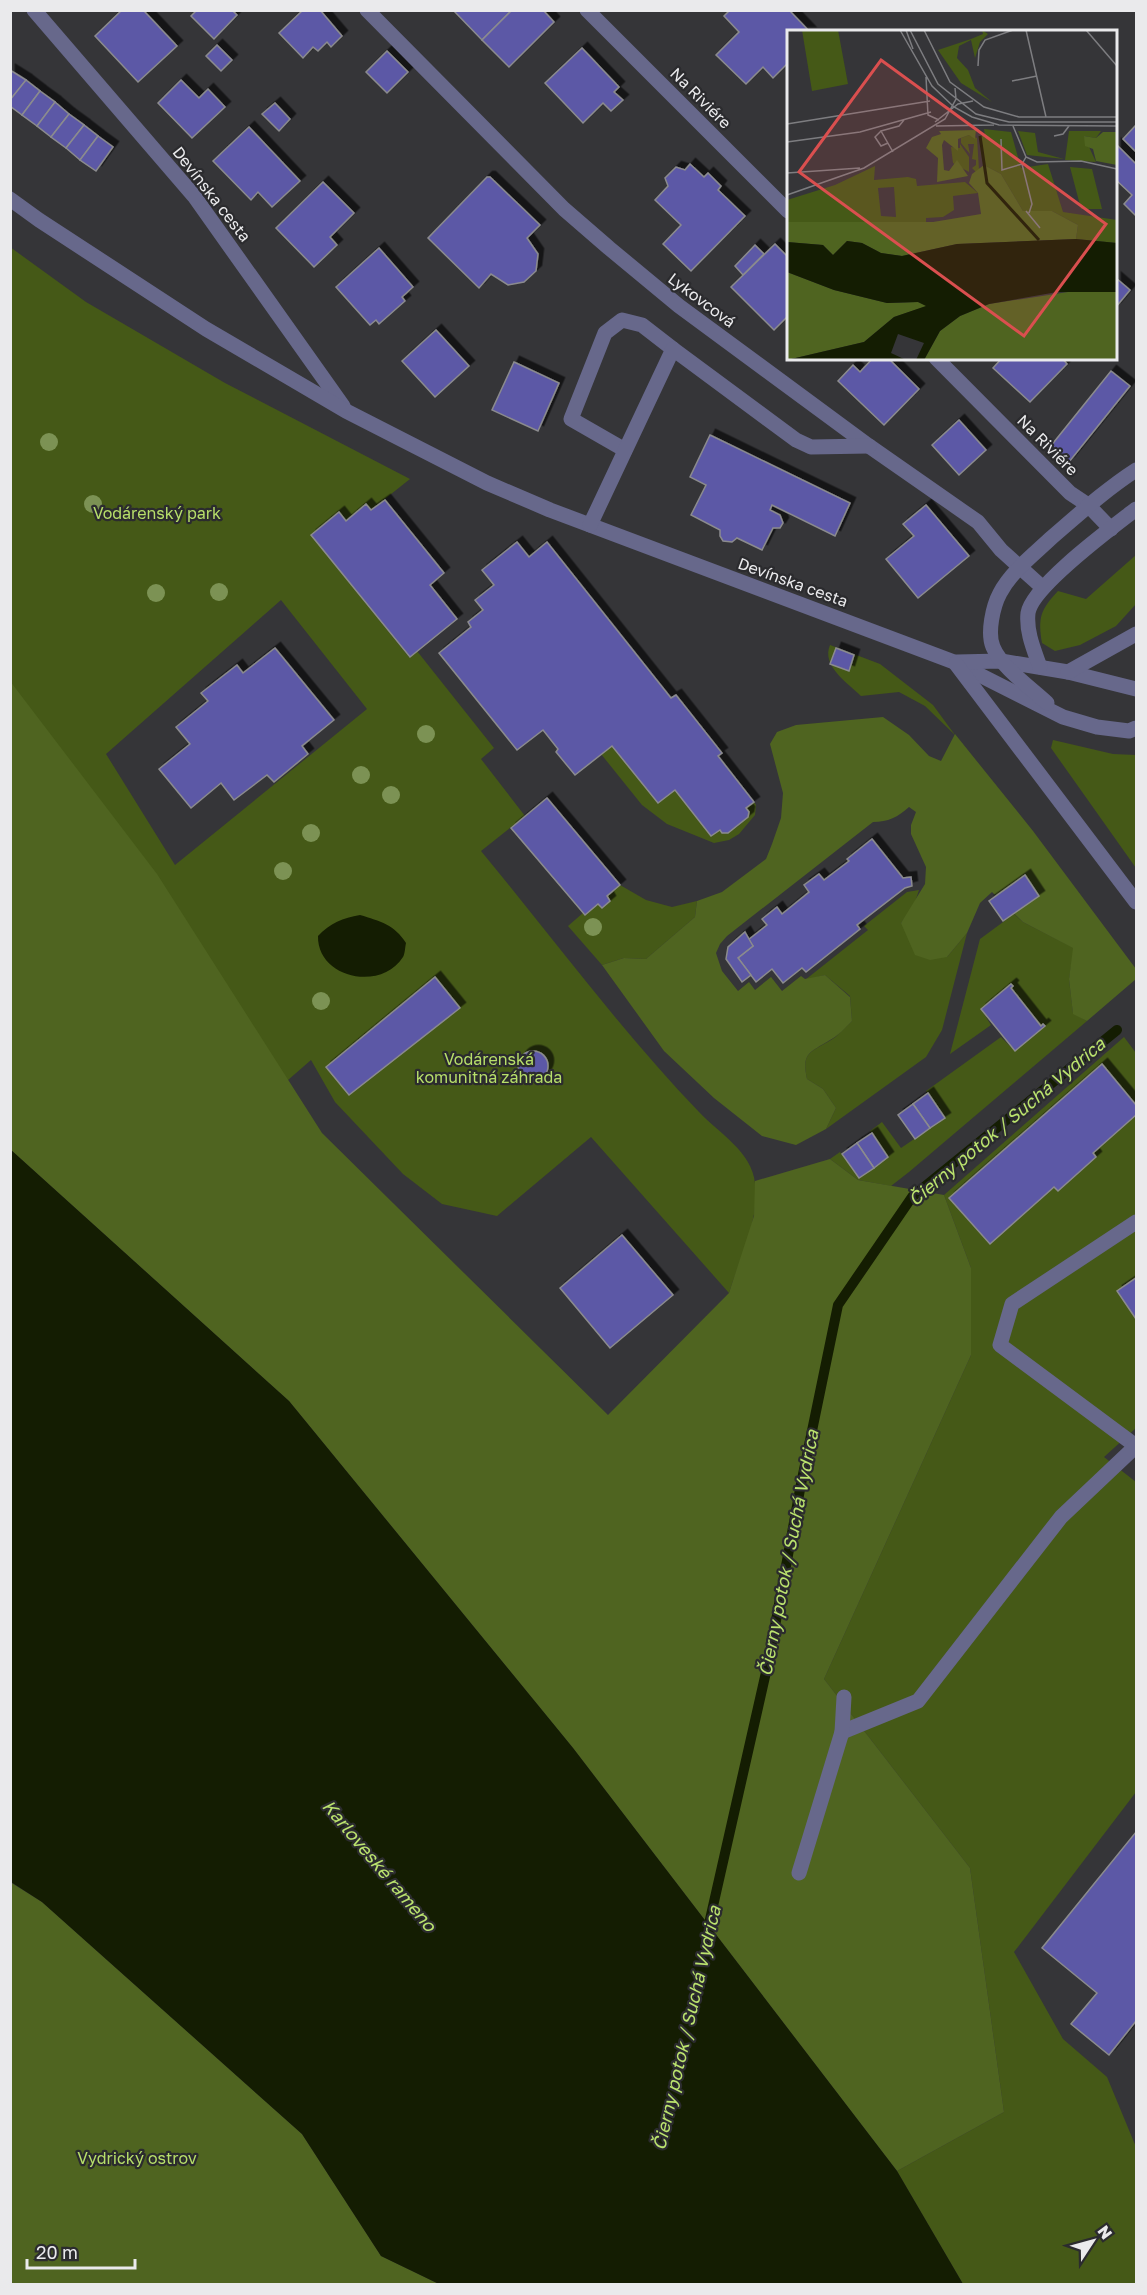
<svg xmlns="http://www.w3.org/2000/svg" width="1147" height="2295" viewBox="0 0 1147 2295" font-family="'Golos Text',sans-serif">
  <style>
    .green { fill: #455917; fill-rule: evenodd }
    .forest { fill: #4f6420 }
    .water { fill: #141d02 }
    .lines { fill: none; stroke-linecap: round; stroke-linejoin: round }
    .stream { stroke: #141d02; stroke-width: 10 }
    .building { fill: #5c58a6; stroke: #8b8b8e; stroke-width: 1.5; filter: url(#shadow) }
    .minor { stroke: #67688b; stroke-width: 15 }
    .tree { fill: #7c9254 }
    .labels { text-anchor: middle; stroke-width: 4.5; stroke-linejoin: round; paint-order: stroke }
    .street-label { font-size: 16px; fill: #eaeaec; stroke: #2b2b2e }
    .park-label { font-size: 16px; fill: #b7df6a; stroke: #2b2b2e }
    .water-label { font-size: 18px; font-style: italic; fill: #bbe36e; stroke: #2b2b2e }
    .inset-river { fill: none; stroke: #141d02; stroke-width: 3 }
    .inset-road { fill: none; stroke: #7d7d80; stroke-width: 1.5 }
    .view { fill: #da4f4f; fill-opacity: 0.15; stroke: #da4f4f; stroke-width: 3 }
    .inset-edge { fill: none; stroke: #eaeaec; stroke-width: 3 }
  </style>
  <defs>
    <filter id="shadow"><feDropShadow dx="5.5" dy="-5.5" stdDeviation="0" flood-color="#0009"/></filter>
  </defs>
  <rect width="100%" height="100%" fill="#353538"/>
  <g class="green">
    <path d="M10,247L86,302L225,383L410,479L371,510L366,504L346,521L311,535L409,657L417,651L494,748L481,759L525,816L481,851C553,938 621,1031 700,1113C719,1133 752,1152 755,1183C760,1219 740,1258 729,1293L591,1137L497,1216L442,1204L403,1174L335,1102L311,1060L272,1094L11,746ZM281,600L367,709L175,865L106,754Z"/>
    <path d="M1136,555V604L1116,626L1080,645L1055,651L1042,643C1038,618 1040,610 1058,591L1086,599Z"/>
    <path d="M830,645L880,664L933,705L955,735L925,706L899,692L861,696C848,683 821,666 830,645Z"/>
    <polygon points="1053,740 1113,754 1136,755 1136,868 1051,748"/>
    <path d="M612,746L675,790L711,836L720,830L723,833C732,833 747,821 749,812L746,808L754,802L756,805L755,815L739,834L729,840L714,843L667,824L642,805L601,754Z"/>
    <polygon points="620,885 646,900 672,907 697,901 695,917 646,959 624,958 602,965 568,926 583,913 585,915 598,904 602,908 610,901 607,896"/>
    <path d="M919,890L914,905L901,923L947,957L967,933L942,1030L926,1057L826,1129L836,1108L823,1089L807,1079C801,1052 811,1052 831,1040C838,1036 845,1027 852,1021L850,996L825,975L805,980L868,930L864,926L907,892Z"/>
    <polygon points="1014,914 1023,922 1074,948 1069,979 1073,1013 1087,1021 909,1172 891,1186 858,1180 830,1159 840,1152 859,1178 888,1157 870,1131 882,1122 901,1148 945,1118 926,1091 1001,1037 1015,1051 1045,1026 1043,1024 1041,1026 1011,988 1013,986 1011,984 981,1009 991,1025 950,1054 980,939"/>
    <polygon points="1124,1037 1136,1053 1136,1428 1104,1457 1136,1482 1136,1792 1014,1952 1063,2039 1107,2077 1136,2147 1136,2284 963,2284 897,2171 1004,2112 970,1868 824,1679 971,1355 971,1268 944,1195"/>
  </g>
  <g class="forest">
    <polygon points="10,681 157,874 322,1133 608,1415 729,1293 754,1216 755,1181 830,1159 858,1180 944,1195 971,1268 971,1355 824,1679 970,1868 1004,2112 897,2171 573,1748 289,1401 11,1150"/>
    <path d="M883,717L909,735L929,756L941,761L955,734L1033,831L1136,969V979L1087,1021L1073,1014L1069,979L1073,948L1023,922L992,892L980,903L967,933L947,957L930,960L915,955L901,923L925,884L926,867L911,834V825L916,812L909,807C898,817 888,822 873,822L727,936L720,944L716,953L722,971L738,991L749,982L755,990L771,977L782,991L801,976L805,979L825,975L850,997L852,1021C845,1028 838,1036 830,1040C811,1052 801,1052 807,1079L823,1089L836,1108L826,1129L796,1145L762,1136L714,1098L664,1051L602,965L624,958L646,959L695,917L697,901L722,892L766,859L772,844L781,818L783,793L770,744L777,732L796,725Z"/>
    <polygon points="10,1882 42,1902 302,2134 381,2256 439,2284 11,2284"/>
  </g>
  <g class="water">
    <path d="M360,915C380,921 395,925 406,943C405,947 405,954 403,957C381,992 317,978 318,936C330,923 343,918 360,915Z"/>
    <polygon points="11,1150 289,1401 573,1748 897,2171 963,2284 439,2284 381,2256 302,2134 42,1902 11,1882"/>
  </g>
  <g class="lines">
    <polyline class="stream" points="706,1937 769,1659 801,1484 838,1305 912,1197 1117,1030"/>
  </g>
  <g class="building">
    <polygon points="122,10 147,10 145,12 177,46 138,82 95,36"/>
    <polygon points="197,10 232,10 237,15 214,39 191,16"/>
    <polygon points="303,10 320,10 342,36 331,47 327,42 318,51 313,47 303,58 279,33"/>
    <polygon points="453,10 512,10 482,40"/>
    <polygon points="512,10 543,10 554,22 509,67 482,40"/>
    <polygon points="730,10 789,10 810,32 788,32 788,63 773,78 763,67 746,84 716,55 739,32 724,16"/>
    <polygon points="217,45 232,60 221,71 206,56"/>
    <polygon points="582,48 619,87 614,92 623,100 611,111 603,103 583,123 545,83"/>
    <polygon points="387,51 408,72 387,93 366,72"/>
    <polygon points="10,70 26,80 10,100"/>
    <polygon points="26,80 40,91 22,115 10,106 10,100"/>
    <polygon points="181,80 199,98 208,89 225,107 192,138 158,103"/>
    <polygon points="40,91 55,102 37,126 22,115"/>
    <polygon points="55,102 69,114 51,137 37,126"/>
    <polygon points="275,103 290,119 279,131 262,114"/>
    <polygon points="69,114 84,125 66,148 51,137"/>
    <polygon points="84,125 98,136 80,160 66,148"/>
    <polygon points="1136,125 1136,152 1123,139"/>
    <polygon points="249,127 300,181 272,207 258,192 251,200 213,161"/>
    <polygon points="98,136 113,147 96,171 80,160"/>
    <polygon points="1116,144 1136,164 1136,216 1124,204 1132,195 1116,180"/>
    <polygon points="690,164 704,177 708,173 721,186 718,190 745,216 691,271 663,244 681,225 655,200 668,186 665,178 676,167 685,170"/>
    <polygon points="487,177 490,177 540,225 527,238 538,254 536,271 524,282 508,285 491,274 479,288 428,238"/>
    <polygon points="323,182 354,213 330,237 337,245 314,267 276,228"/>
    <polygon points="775,244 788,257 788,316 774,330 731,287"/>
    <polygon points="755,245 764,254 743,275 735,266"/>
    <polygon points="379,248 413,287 402,297 405,301 379,324 376,320 370,325 336,287"/>
    <polygon points="1116,278 1130,290 1116,307"/>
    <polygon points="436,330 469,366 435,397 402,361"/>
    <polygon points="873,358 888,358 919,389 884,425 838,381 853,365 860,372"/>
    <polygon points="1002,358 1062,358 1067,364 1030,402 993,368"/>
    <polygon points="514,362 559,383 538,431 492,410"/>
    <polygon points="1111,371 1130,386 1069,462 1050,447"/>
    <polygon points="959,420 986,450 959,475 932,445"/>
    <polygon points="710,435 850,503 835,536 772,505 770,510 780,515 783,523 780,528 773,528 762,550 737,538 732,542 723,541 720,536 720,530 691,515 706,485 690,477"/>
    <polygon points="385,500 444,573 430,585 457,619 410,657 311,535 339,512 346,521 366,504 371,510"/>
    <polygon points="926,505 969,556 918,598 886,559 914,536 903,524"/>
    <polygon points="517,542 529,557 547,542 671,698 676,695 722,753 718,756 754,802 746,808 749,812 748,817 728,833 722,833 720,830 711,836 675,790 658,803 612,746 575,775 556,752 558,749 543,730 517,750 439,653 471,627 468,622 483,610 475,600 494,585 482,570"/>
    <polygon points="275,648 334,720 302,746 308,754 274,782 267,775 234,800 221,783 191,808 159,769 190,744 176,727 208,701 201,693 237,665 243,673"/>
    <polygon points="836,648 854,655 849,671 830,664"/>
    <polygon points="547,798 620,885 607,896 610,901 602,908 598,904 585,915 511,828"/>
    <polygon points="872,839 903,878 911,877 912,886 905,888 857,925 860,929 806,972 802,968 783,983 772,969 756,982 738,958 753,946 748,940 767,925 762,919 777,907 782,914 809,892 804,885 819,874 824,880 849,861 847,859"/>
    <polygon points="1025,875 1039,896 1003,921 989,901"/>
    <polygon points="745,932 753,946 738,958 751,975 742,982 726,959 728,947"/>
    <polygon points="435,977 460,1008 349,1095 326,1067"/>
    <polygon points="1011,984 1013,986 1011,988 1041,1026 1043,1024 1045,1026 1015,1051 981,1009"/>
    <circle cx="533" cy="1066" r="15"/>
    <polygon points="1102,1064 1136,1105 1136,1115 1093,1153 1096,1157 1058,1191 1054,1187 990,1244 949,1198"/>
    <polygon points="928,1093 945,1118 930,1128 913,1104"/>
    <polygon points="913,1104 930,1128 915,1139 898,1115"/>
    <polygon points="872,1133 888,1157 874,1168 857,1143"/>
    <polygon points="857,1143 874,1168 859,1178 842,1154"/>
    <polygon points="622,1235 673,1295 610,1348 560,1288"/>
    <polygon points="1136,1278 1136,1319 1117,1291"/>
    <polygon points="1136,1832 1136,2021 1109,2055 1071,2024 1097,1993 1042,1948"/>
  </g>
  <g class="lines">
    <g class="minor">
      <polyline points="34,10 194,196 343,406"/>
      <polyline points="367,10 564,209 609,248 679,306 869,446 978,522 1001,550 1042,587"/>
      <polyline points="587,10 788,211"/>
      <polyline points="10,199 39,220 206,329 346,411 487,483 550,510 954,662 1063,717 1097,727 1129,731 1136,728"/>
      <polyline points="936,358 1070,493 1088,505 1111,529"/>
      <polyline points="625,450 571,419 605,333 622,320 642,325 673,349"/>
      <polyline points="590,525 673,349 796,440 811,447 869,446"/>
      <polyline points="957,662 1001,661 1068,672 1136,689"/>
      <polyline points="956,664 1136,902"/>
      <path d="M1040,667C1034,650 1026,632 1028,613C1032,586 1113,527 1136,509"/>
      <polyline points="1068,672 1136,634"/>
      <path d="M1047,703C1031,688 1001,667 993,647C987,633 993,606 1000,593C1011,572 1032,556 1050,539C1078,515 1105,490 1136,470"/>
      <polyline points="1136,1446 1000,1345 1012,1304 1136,1222"/>
      <polyline points="842,1732 918,1701 1061,1517 1136,1446"/>
      <polyline points="799,1873 842,1732 844,1697"/>
    </g>
  </g>
  <g class="tree">
    <circle cx="49" cy="442" r="9"/>
    <circle cx="93" cy="504" r="9"/>
    <circle cx="219" cy="592" r="9"/>
    <circle cx="156" cy="593" r="9"/>
    <circle cx="426" cy="734" r="9"/>
    <circle cx="361" cy="775" r="9"/>
    <circle cx="391" cy="795" r="9"/>
    <circle cx="311" cy="833" r="9"/>
    <circle cx="283" cy="871" r="9"/>
    <circle cx="593" cy="927" r="9"/>
    <circle cx="321" cy="1001" r="9"/>
  </g>
  <g class="labels">
    <g class="street-label">
      <text transform="translate(701 98) rotate(45)" y="6">Na Riviére</text>
      <text transform="translate(212 194) rotate(52)" y="6">Devínska cesta</text>
      <text transform="translate(702 300) rotate(37)" y="6">Lykovcová</text>
      <text transform="translate(1048 445) rotate(45)" y="6">Na Riviére</text>
      <text transform="translate(793 582) rotate(20)" y="6">Devínska cesta</text>
    </g>
    <g class="park-label">
      <text x="157" y="519">Vodárenský park</text>
      <text x="489" y="1065">Vodárenská<tspan x="489" dy="18">komunitná záhrada</tspan></text>
      <text x="137" y="2164">Vydrický ostrov</text>
    </g>
    <g class="water-label">
      <text transform="translate(1007 1122) rotate(-40)" y="6">Čierny potok / Suchá Vydrica</text>
      <text transform="translate(789 1553) rotate(-79)" y="6">Čierny potok / Suchá Vydrica</text>
      <text transform="translate(379 1866) rotate(50)" y="6">Karloveské rameno</text>
      <text transform="translate(687 2028) rotate(-77)" y="6">Čierny potok / Suchá Vydrica</text>
    </g>
  </g>
  <g transform="translate(787 30)">
    <rect width="330" height="330" fill="#353538"/>
    <path d="M15,0H51L61,54L25,61ZM195,0L201,4L193,12L188,28L184,10L172,16L170,28L181,40L188,58L205,72L174,53L151,20L184,9L196,4ZM197,99L224,102L234,138L261,134L276,182L330,190V213L289,209L291,195L265,181H236L214,144L197,135L194,106H198ZM231,101L248,103L251,122L277,129L240,125ZM282,101H314L309,108L297,106L309,132L278,130ZM182,105L190,108L192,140L189,142L185,144L189,142L185,138L189,135V130L185,129L187,114H181L183,124L174,113V108ZM173,114L182,127V142L166,133L164,117L173,118ZM88,136L87,150L121,147L129,149L130,156L178,152L191,163L166,166L167,180L156,187L139,188V194L0,197V170L48,155ZM107,157L109,187L94,186L91,158ZM283,137L305,139L315,179H294Z" fill="#455917" fill-rule="evenodd"/>
    <path d="M189,100L188,109L182,105L171,109V121L157,110L155,115L157,140L162,141L170,130L181,146L150,152L151,128L139,118L145,107L154,104L152,101ZM316,102H330V135L309,131L306,119L298,116L297,106L309,108ZM197,135L214,144L236,181H265L291,195L289,209L170,214L115,226L94,223L75,213L60,211L46,225L36,215L0,212V192H146L194,184L191,163L182,153L185,144ZM0,242L47,260L100,273L131,272L140,276L107,287L77,312L0,330ZM294,260L330,262V330H137L153,301L173,286L202,274Z" fill="#4f6420"/>
    <path d="M289,209L330,213V262H270L202,274L173,286L153,301L137,330H129L137,313L111,304L104,323L119,330H0L77,312L107,287L139,276L131,272L100,273L47,260L0,242V212L36,215L46,225L60,211L75,213L94,223L115,226L170,214Z" fill="#141d02"/>
    <path class="inset-river" d="M193,106L200,153L252,210"/>
    <path class="inset-road" d="M113,0L145,56L167,77L185,87L212,95L330,96M119,0L126,19M123,0L151,54L189,84L222,92H330M137,0L163,52L197,77L232,87H330M239,0L259,87M299,0L330,36M191,36L192,20L198,10L226,0M139,47L141,85L152,90M225,51L250,46M148,92L171,74L186,71M0,94L143,71M149,96L207,95M226,96L239,127L250,132L294,131L330,139M94,101L88,107L94,116L101,113M267,106L276,104L282,96M214,109L215,140L235,134M0,112L73,102L144,82M106,122L94,101L112,96L117,90M239,127L235,134L245,174L242,183M0,143L73,138M0,165L77,138L158,89L169,69L168,58M239,181L253,198"/>
    <path class="view" d="M94,30L319,194L237,306L12,142Z"/>
    <rect width="330" height="330" class="inset-edge"/>
  </g>
  <rect width="1147" height="2295" fill="none" stroke="#eaeaec" stroke-width="24"/>
  <g transform="translate(1093 2241) rotate(54)" stroke="#2b2b2e" stroke-width="4.5" paint-order="stroke">
  <path d="M0-4.5L10 22L0 15L-10 22Z" fill="#eaeaec"/>
  <text y="-9" font-size="16" font-weight="bold" text-anchor="middle" fill="#eaeaec">N</text>
  </g>
  <path d="M27 2259v9h108v-9" fill="none" stroke="#eaeaec" stroke-width="3"/>
  <text x="36" y="2259" font-size="18" fill="#eaeaec" stroke="#2b2b2e" stroke-width="4.5" paint-order="stroke">20 m</text>
</svg>
